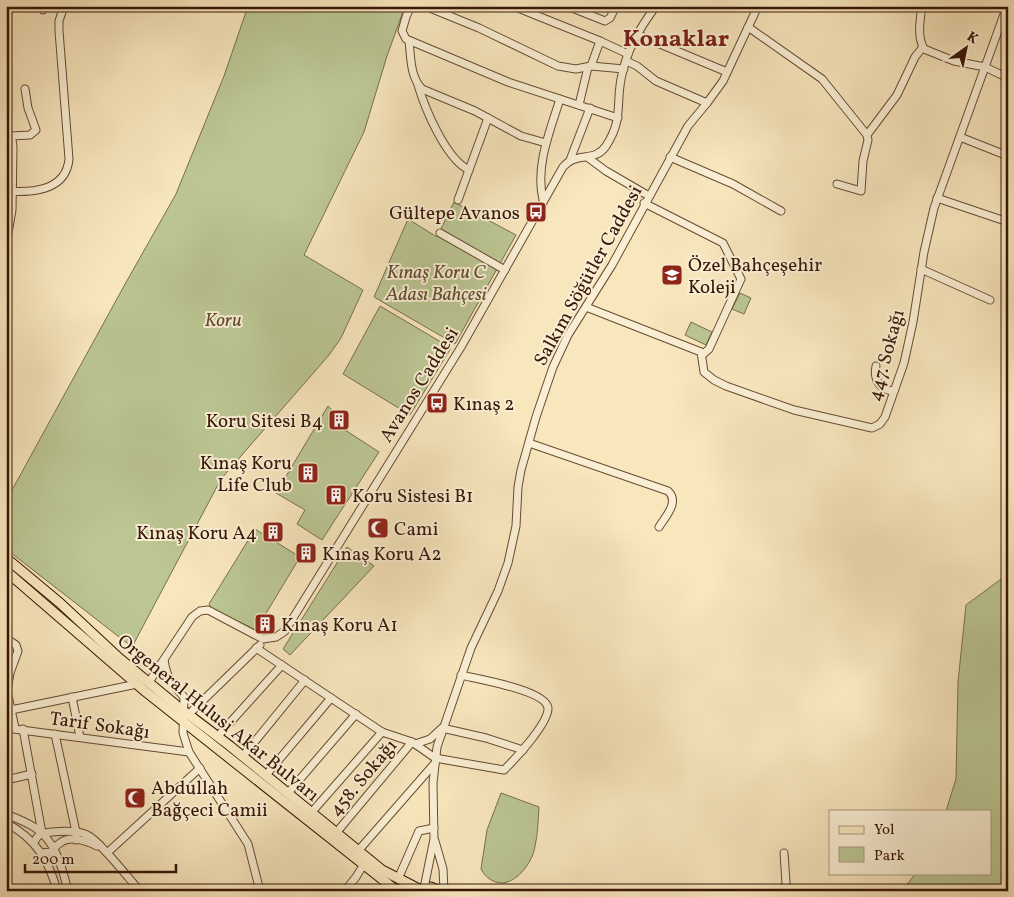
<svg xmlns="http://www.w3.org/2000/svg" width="1014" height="897" viewBox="0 0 1014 897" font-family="Vollkorn,serif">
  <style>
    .green { fill: #bbc693; stroke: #796e4d }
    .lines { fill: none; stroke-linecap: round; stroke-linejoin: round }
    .minor-casing { stroke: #674a34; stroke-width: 9 }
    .major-casing { stroke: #371607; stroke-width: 11 }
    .minor { stroke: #faefd4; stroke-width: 7 }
    .major { stroke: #f8e6bd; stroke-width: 9 }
    .labels { text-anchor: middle; stroke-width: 4; stroke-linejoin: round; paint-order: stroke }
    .poi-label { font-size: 19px; fill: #371607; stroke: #faefd4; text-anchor: start }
    .park-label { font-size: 19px; font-style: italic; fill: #5f4b31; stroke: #faefd4 }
    .street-label { font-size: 19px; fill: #371607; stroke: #faefd4 }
    .district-label { font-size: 24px; font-weight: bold; fill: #7a1f14; stroke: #faefd4 }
  </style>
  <rect width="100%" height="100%" fill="#f8e6bd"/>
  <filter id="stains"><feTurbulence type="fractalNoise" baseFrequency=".004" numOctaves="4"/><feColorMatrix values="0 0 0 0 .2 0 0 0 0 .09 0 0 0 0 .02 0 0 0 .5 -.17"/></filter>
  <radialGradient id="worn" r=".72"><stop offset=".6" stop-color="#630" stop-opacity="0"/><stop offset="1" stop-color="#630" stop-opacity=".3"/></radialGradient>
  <g class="green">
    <polygon points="248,6 405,6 387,56 364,132 304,255 363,290 341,338 329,355 221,479 132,647 6,549 6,501 124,286 176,194 224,76"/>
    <polygon points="454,202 516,235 455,344 374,297 408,219 437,237"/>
    <polygon points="740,293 751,298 744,314 732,309"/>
    <polygon points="380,306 451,348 410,415 343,374"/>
    <polygon points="691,322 712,332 706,345 685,335"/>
    <polygon points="328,406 333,411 328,419 379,452 322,540 297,524 305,510 276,493"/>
    <polygon points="255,529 300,557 256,630 211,608 209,604"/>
    <polygon points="347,547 374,566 290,655 283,649"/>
    <polygon points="1008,574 1008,891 902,891 916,873 990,873 990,811 946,811 956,779 958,682 966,605"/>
    <path d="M501,793L539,807C538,820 538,834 535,846C533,861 519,881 503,883C493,883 486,878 481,869L487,830Z"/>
  </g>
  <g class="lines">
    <g class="minor-casing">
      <g id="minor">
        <polyline points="43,6 43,10"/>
        <polyline points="411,6 406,17 402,31 406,39 508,82 618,118"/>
        <polyline points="425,6 479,28 558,66 576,69 591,66 624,69"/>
        <polyline points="513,6 600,41 628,54"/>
        <polyline points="567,6 605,21 610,18 616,6"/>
        <path d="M922,6C920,20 917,37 924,49L954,61L985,67L1008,78"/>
        <polyline points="748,27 822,79 867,135"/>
        <polyline points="636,34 727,72"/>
        <path d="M409,41C411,57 410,77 422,89L475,111L521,136L546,143"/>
        <polyline points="626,61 637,66 656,81 707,103"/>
        <polyline points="591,66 600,41"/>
        <path d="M418,85C425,109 446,159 469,170"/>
        <polyline points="579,105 588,67"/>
        <polyline points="6,132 12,140 13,147 12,210 6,245"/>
        <polyline points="10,136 30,135 36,130 28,108 25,89"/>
        <polyline points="960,137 1008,156"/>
        <polyline points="587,157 606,171 649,196"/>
        <polyline points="670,157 733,184 781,211"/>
        <polyline points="570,160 590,108"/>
        <polyline points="837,184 861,191 863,161 868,140 867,135 897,95 915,57 923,47"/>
        <path d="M6,191C32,193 66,191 69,159L59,31V21L64,6"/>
        <polyline points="937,198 1008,222"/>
        <polyline points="458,200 488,118"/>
        <path d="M543,200C535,166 550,131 560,99"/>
        <polyline points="644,203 723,243 741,279 709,349 702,355"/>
        <polyline points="440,233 505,270"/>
        <polyline points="921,269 990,300"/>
        <polyline points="586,307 701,352 704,372 714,380 726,386 794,410 872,428 880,424 885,417 904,363 913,322 924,252 934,208 1007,6"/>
        <path d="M876,366C873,380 880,390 894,391"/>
        <path d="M529,443L668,491C680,502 665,517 659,527"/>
        <polyline points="6,638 16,645 18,651 10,673 7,691 15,728"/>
        <path d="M256,648L382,732L412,742L435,758L504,770C515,759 549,723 548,708C546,690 477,679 461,675"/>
        <path d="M164,660C167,678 171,683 184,697L183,733L189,752L248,844L260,891"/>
        <path d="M149,682L192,617L200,611L208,610L263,639L276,637L285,631L461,347L563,167C576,151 595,163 606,146C623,120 616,106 621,79C626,51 639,29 656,6"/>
        <polyline points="72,697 80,737"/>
        <polyline points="11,710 137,684"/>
        <polyline points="189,714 260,645"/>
        <polyline points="6,728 189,752"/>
        <polyline points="23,729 42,833"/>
        <polyline points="55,734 76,832 76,840"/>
        <polyline points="218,736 282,665"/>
        <polyline points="415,744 430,739 442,728 486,738 523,750"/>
        <polyline points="243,756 305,680"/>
        <polyline points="266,775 331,698"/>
        <polyline points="6,780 32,774"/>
        <polyline points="288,793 356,714"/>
        <polyline points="311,813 382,732"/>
        <path d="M6,814C16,818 26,822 34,827C56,841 62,867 68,891"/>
        <path d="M6,823C35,838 49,860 57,891"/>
        <polyline points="336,833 412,742"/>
        <polyline points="435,841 443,869 444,891"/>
        <path d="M34,843C37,834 43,833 52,832C63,831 77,830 87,835C99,840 129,879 140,891"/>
        <polyline points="358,851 435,763"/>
        <path d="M42,853L51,852C54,849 56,845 60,843C70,835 87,841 97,846"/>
        <polyline points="107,853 200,768"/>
        <polyline points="784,853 786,883 784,891"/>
        <polyline points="398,879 419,831 434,828"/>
        <polyline points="424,888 434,839 433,783 437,747 471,648 498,591 508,563 516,526 518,487 521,470 536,417 553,367 568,335 612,265 688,126 707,103 723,81 758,6"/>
        <polyline points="345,891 356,877 364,864"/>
      </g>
    </g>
    <g class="major-casing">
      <g id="major">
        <polyline points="6,558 60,603 119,658 176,705 230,746 382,870 421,890"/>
        <polyline points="6,571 146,692 397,891"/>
        <polyline points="419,891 431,887 439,891"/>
      </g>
    </g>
    <use href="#minor" class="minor"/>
    <use href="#major" class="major"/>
  </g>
  <defs>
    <g id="bus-square" transform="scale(1.125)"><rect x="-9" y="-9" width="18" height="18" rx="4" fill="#8f2418" stroke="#faefd4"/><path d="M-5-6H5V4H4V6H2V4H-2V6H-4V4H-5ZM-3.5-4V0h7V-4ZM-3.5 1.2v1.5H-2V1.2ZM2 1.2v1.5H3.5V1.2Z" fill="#fff"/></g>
    <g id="school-square" transform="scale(1.125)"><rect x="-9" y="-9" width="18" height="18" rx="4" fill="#8f2418" stroke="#faefd4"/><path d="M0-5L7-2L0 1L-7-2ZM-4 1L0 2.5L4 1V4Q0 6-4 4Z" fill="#fff"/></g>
    <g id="building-square" transform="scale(1.125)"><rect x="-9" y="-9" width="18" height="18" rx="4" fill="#8f2418" stroke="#faefd4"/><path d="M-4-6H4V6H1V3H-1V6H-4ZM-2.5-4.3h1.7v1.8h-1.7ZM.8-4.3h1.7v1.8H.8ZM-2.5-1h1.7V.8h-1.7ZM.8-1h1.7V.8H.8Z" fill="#fff"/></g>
    <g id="mosque-square" transform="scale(1.125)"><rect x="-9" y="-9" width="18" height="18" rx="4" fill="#8f2418" stroke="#faefd4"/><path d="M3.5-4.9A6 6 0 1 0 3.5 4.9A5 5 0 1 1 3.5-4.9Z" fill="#fff"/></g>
  </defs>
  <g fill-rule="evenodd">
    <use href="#bus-square" x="536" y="212"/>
    <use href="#school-square" x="672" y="275"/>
    <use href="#bus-square" x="437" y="403"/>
    <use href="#building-square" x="339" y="420"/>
    <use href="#building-square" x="308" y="473"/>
    <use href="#building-square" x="336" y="495"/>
    <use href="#mosque-square" x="378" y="528"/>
    <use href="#building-square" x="273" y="532"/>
    <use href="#building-square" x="306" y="553"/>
    <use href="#building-square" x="265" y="624"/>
    <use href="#mosque-square" x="135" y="798"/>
  </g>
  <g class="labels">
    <g class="poi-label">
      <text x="520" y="219" text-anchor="end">Gültepe Avanos</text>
      <text x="688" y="271">Özel Bahçeşehir<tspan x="688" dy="22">Koleji</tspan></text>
      <text x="453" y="410">Kınaş 2</text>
      <text x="323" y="427" text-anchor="end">Koru Sitesi B4</text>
      <text x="292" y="469" text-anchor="end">Kınaş Koru<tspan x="292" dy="22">Life Club</tspan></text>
      <text x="352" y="502">Koru Sistesi B1</text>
      <text x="394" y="535">Cami</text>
      <text x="257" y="539" text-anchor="end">Kınaş Koru A4</text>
      <text x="322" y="560">Kınaş Koru A2</text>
      <text x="281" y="631">Kınaş Koru A1</text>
      <text x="151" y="794">Abdullah<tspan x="151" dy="22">Bağçeci Camii</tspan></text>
    </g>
    <g class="park-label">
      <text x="436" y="278">Kınaş Koru C<tspan x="436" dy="22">Adası Bahçesi</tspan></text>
      <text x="223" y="326">Koru</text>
    </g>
    <g class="street-label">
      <text transform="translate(587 275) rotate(-61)" y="7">Salkım Söğütler Caddesi</text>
      <text transform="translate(885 355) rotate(-75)" y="7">447. Sokağı</text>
      <text transform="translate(418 384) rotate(-58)" y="7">Avanos Caddesi</text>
      <text transform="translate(219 717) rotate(39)" y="7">Orgeneral Hulusi Akar Bulvarı</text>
      <text transform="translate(100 724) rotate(8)" y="7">Tarif Sokağı</text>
      <text transform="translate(362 777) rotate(-50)" y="7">458. Sokağı</text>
    </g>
    <g class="district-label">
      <text x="676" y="46">Konaklar</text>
    </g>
  </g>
  <rect width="1014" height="897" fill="none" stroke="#f8e6bd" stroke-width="25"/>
  <rect x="8" y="8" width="999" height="882" fill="none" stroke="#371607" stroke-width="2.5"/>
  <rect x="12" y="12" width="989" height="872" fill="none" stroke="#371607"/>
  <rect x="829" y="810" width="162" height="65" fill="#faefd4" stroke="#ac9882"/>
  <rect x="839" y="826" width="25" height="8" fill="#f8e6bd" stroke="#ac9882"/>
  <text x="874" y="834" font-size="15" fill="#371607">Yol</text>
  <rect x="839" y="847" width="25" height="15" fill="#bbc693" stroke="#ac9882"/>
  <text x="874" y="860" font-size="15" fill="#371607">Park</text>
  <g transform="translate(966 48) rotate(33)" stroke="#faefd4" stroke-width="4" paint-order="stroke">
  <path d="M0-4L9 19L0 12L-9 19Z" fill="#371607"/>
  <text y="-8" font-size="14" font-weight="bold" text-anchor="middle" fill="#371607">K</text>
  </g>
  <path d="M25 864v8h151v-8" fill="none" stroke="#371607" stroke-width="2.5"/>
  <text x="32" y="864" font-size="15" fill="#371607" stroke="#faefd4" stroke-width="4" paint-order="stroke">200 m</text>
  <rect width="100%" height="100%" filter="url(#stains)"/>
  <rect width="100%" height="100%" fill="url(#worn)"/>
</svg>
